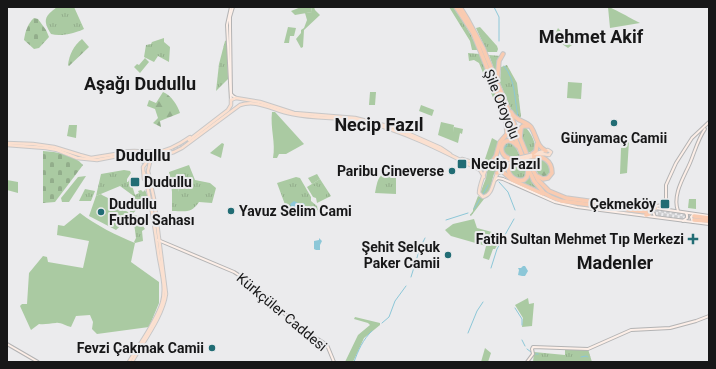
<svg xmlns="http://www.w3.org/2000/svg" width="716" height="369" viewBox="0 0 716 369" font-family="Roboto,sans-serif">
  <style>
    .grass { fill: url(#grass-tufts) }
    .forest { fill: url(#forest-firs) }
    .cemetery { fill: url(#cemetery-stones) }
    .green { fill: #aacaa2 }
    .water { fill: #8cc7d8 }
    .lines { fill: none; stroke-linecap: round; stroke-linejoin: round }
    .stream { stroke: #8cc7d8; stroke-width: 1 }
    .primary-tunnel { stroke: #cbcbcd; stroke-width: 2.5; stroke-dasharray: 2.5 1; stroke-linecap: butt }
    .highway-tunnel { stroke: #cbcbcd; stroke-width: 3.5; stroke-dasharray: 3.5 2; stroke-linecap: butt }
    .secondary-casing { stroke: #b3b3b4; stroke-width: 4 }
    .primary-casing { stroke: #c7c7c8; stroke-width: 4.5 }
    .highway-casing { stroke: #c7c7c8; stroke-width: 5.5 }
    .secondary { stroke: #fdefe8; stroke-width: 2 }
    .primary { stroke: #fbe0d0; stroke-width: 2.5 }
    .highway { stroke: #f9cbb1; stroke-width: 3.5 }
    .primary-bridge-casing { stroke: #c7c7c8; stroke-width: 4.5; stroke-linecap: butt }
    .primary-bridge { stroke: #fbe0d0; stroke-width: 2.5 }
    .poi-dot { fill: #216c74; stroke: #ebebed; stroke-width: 1.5 }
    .labels { text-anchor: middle; stroke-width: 4; stroke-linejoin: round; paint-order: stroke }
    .street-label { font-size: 14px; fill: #171718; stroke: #ebebed }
    .poi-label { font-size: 14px; font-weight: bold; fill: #171718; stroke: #ebebed; text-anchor: end }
    .quarter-label { font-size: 16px; font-weight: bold; fill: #171718; stroke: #ebebed }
    .district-label { font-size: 18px; font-weight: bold; fill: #171718; stroke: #ebebed }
  </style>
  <defs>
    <pattern id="grass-tufts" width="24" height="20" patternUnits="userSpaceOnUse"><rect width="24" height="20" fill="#aacaa2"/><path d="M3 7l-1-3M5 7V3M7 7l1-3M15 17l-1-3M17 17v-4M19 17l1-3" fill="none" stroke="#92ad8b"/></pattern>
    <pattern id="forest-firs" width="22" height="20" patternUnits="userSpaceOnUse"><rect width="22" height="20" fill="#aacaa2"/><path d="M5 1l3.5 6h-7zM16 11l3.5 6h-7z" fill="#92ad8b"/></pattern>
    <pattern id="cemetery-stones" width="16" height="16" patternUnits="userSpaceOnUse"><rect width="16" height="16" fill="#aacaa2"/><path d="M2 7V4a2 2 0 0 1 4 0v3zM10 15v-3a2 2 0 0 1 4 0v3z" fill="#92ad8b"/></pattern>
  </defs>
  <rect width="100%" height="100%" fill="#ebebed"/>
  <g class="grass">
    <path d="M57,7H74L84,29C75,33 61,37 51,34C42,20 45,16 57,7Z"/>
    <polygon points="301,7 311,7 312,12 295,15 291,11"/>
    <path d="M449,7H453C463,21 472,35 478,50H472L470,41Z"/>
    <polygon points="480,27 497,46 498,49 497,52 487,52 476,28"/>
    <polygon points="164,38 164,42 170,47 169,62 158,56 154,62 144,57 146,45 151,44 152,42"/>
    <polygon points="227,40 228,79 216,91 219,64 225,41"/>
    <polygon points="468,53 480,54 502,113 494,100 479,63 474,60 469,61"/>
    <polygon points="489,55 501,56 498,60 497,77"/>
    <polygon points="507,65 517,83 521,116 520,118 513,114 500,83 501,67"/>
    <path d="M523,128H526C531,133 536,143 535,150L528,153C525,145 519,136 523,128Z"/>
    <polygon points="510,142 515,146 520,156 512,158 505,157 502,147 505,143"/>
    <path d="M522,160C525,167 528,173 524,179H518L510,173L509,168L515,162Z"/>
    <path d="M189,165L195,180L210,183L216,188L212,203L199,202C191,214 185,211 172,211V192H178L180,180L179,176L170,177L169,172Z"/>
    <path d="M396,169V194L375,193C378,176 379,174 396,169Z"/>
    <polygon points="124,170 130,171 131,173 127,179 127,182 128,182 133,173 130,179 135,195 139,193 138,191 141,190 143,192 145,190 149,199 132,214 128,209 135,197 120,186 96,196 101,174"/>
    <polygon points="529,175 533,184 540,190 520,182 527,180"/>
    <polygon points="296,177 300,178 311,197 311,201 317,206 318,210 296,217 291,213 290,209 287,210 277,183"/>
    <polygon points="320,179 331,196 317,203 316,198 313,197 307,187"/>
    <polygon points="85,189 95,191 91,201 79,201"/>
    <polygon points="478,196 484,199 471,216 470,215 473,211 473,209"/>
    <polygon points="136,215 145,229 142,231 143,241 135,243 134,242 136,238 133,216"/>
    <polygon points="485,348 491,353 488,362 481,362"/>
    <polygon points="565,349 588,349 592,362 533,362 534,352 565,355"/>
  </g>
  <g class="forest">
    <path d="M82,39L89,47L69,66L68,65C69,55 74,45 82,39Z"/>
    <path d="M163,92C171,95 178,106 180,113L160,121L161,127L153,123L158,118L155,109L147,106L149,100L156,103Z"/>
    <polygon points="536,157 545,159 551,170 549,176 544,178 539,176 531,158"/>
  </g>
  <g class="cemetery">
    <path d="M34,18L38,19L46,30L49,37L39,48L34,49L24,40C25,32 28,23 34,18Z"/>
    <path d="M43,151C57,152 73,154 83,165L55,202L43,203Z"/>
  </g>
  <g class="green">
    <polygon points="311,7 314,7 315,10 320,15 304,30 303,47 301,48 296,39 301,33 301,30 304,28 307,20 305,13 312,12"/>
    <path d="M608,7C613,8 634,20 640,23L610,28Z"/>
    <polygon points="288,27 296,28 294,36 290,36 289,43 284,43"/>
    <polygon points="558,28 567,38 570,36 574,41 571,43 572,45 568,48 553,38"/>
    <polygon points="145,58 149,62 140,73 134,67 137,64 139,65"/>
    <polygon points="568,82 582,83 581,99 567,98"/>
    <polygon points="370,92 376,92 375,105 369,105"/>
    <polygon points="421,105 434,110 432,116 419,111"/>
    <path d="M272,112H275L304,144L286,154H279L277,158H273C276,143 270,128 272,112Z"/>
    <polygon points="441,122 454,125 453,132 454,127 463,129 462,134 460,133 458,143 438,135"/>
    <polygon points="69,125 77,125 76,138 67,136"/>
    <polygon points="492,138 499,142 496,153 491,161 486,162 485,159"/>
    <polygon points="629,141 627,173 620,174 621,148 626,147 626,143"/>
    <polygon points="222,143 224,144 221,158 210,153"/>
    <path d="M494,164L498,166V169C497,171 494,173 494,174C491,181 492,197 481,194V191L486,178L487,171Z"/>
    <polygon points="317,174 320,179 312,184 308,178"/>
    <polygon points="179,175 180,180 178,192 172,192 170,177"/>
    <polygon points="86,176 69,202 62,202 61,198 78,177"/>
    <polygon points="7,180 18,182 18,193 7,190"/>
    <polygon points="311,186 317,186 317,189 326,189 326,197 317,197 317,190 311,190"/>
    <polygon points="101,194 102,195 116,202 116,206 128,212 131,216 116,230 89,216 96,196"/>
    <polygon points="689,199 696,199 696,209 688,208"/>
    <path d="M80,213C97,226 116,235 135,243L131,262L159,282V303L149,327L97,334L92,329L93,322L90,315L76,316L71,327C66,326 60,322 56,323C50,323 45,325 39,324L31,330L30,328L20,306L22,304H27L29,273L43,256L47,257L48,262L83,268L89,241L57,235L58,225L64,226Z"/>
    <polygon points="474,219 477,228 503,235 495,249 493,249 489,260 483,258 486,246 451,236 445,230 453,224"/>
    <polygon points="528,298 529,304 534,303 532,326 522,327 523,318 515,305"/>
    <polygon points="355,317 380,323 380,325 364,338 353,362 345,362 358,335 370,325 368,323 354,319"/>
  </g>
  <g class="water">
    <polygon points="294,201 298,203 304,203 305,207 302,208 298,205 295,209 292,209 290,204"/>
    <polygon points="319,238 322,241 320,245 320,250 316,250 314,249 314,241 319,240"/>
    <polygon points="523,266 525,266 528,271 525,276 522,276 518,275 519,270 518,268 521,268"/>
  </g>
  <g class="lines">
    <g class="stream">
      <polyline points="494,7 499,17 499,41"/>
      <path d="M504,66C516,80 514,99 518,116"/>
      <polyline points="505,148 507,145"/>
      <polyline points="499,182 508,192 515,210"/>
      <polyline points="483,194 488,185"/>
      <polyline points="474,209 480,199"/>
      <polyline points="446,220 468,213"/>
      <polyline points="491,268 497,249 514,219"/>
      <polyline points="411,277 420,248 425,238"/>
      <polyline points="515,308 522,319 522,325"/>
      <polyline points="382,323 389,317 395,301 406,286"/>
      <polyline points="468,333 477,311 483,302"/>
      <polyline points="522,340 525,346"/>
      <polyline points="527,349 531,352"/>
      <polyline points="536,354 538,354"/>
      <polyline points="581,357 586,356 588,357"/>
      <path d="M354,362C358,351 363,339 372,331"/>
    </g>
    <g class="primary-tunnel">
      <path d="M135,152C158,155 169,153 189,140"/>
      <polyline points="143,168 143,160 146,155"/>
    </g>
    <g class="highway-tunnel">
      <polyline points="650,209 694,216"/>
      <polyline points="647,212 694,220"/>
    </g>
    <g class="secondary-casing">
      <g id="secondary">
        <polyline points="231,7 227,25 231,101"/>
        <polyline points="233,7 230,17 230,27 231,94 233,96 236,98"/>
        <polyline points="495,180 498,178 503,179 555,202 577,207 709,224"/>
        <polyline points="654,208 653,212 655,217"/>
        <polyline points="655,208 656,206 663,205 666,203 666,185 676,163 692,138 709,122"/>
        <polyline points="655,208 709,216"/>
        <path d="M678,211C672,195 684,177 690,163C695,151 698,139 705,129"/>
        <polyline points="683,221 687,218 687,215 686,213"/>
        <polyline points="693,222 691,217 694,214"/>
        <polyline points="158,240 234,272 248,281 277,306 296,325 327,345 334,362"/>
        <polyline points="7,344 38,362"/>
        <polyline points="527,362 533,354 532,349 533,347 588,349 631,330 670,328 696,321 709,316"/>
      </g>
    </g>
    <g class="primary-casing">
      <g id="primary">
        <polyline points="189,140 228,110 231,105 231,100 236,98 260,102 294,113 355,118 379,124 396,128 441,148 450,154"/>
        <polyline points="7,143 33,144 54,147 80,155 91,158 122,153"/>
        <path d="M7,145L46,148L57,150L77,158L97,160L128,154L161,156L174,152L182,148L240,105C258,99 274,111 292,114C315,119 339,117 362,121C402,130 443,151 480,170L484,177"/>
        <path d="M117,153C131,149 142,152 156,152C168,151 180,144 190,137"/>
        <polyline points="533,154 548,150 551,152 549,155 543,154 534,156"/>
        <polyline points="462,159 482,165 518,158"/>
        <path d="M489,164C485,169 479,187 479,193L483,197C499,193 487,167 516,161"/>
        <polyline points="144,179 143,167 152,155"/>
        <path d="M129,362C140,343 155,324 162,303C167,286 160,268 158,251C154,225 151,199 144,173"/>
        <path d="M132,362C143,342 163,316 166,294L154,199L148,171L150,162L157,156"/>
      </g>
    </g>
    <g class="highway-casing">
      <g id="highway">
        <polyline points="456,7 473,33 524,160 534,181 544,193 551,197 561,201 646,212"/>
        <polyline points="460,7 468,20 483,48 534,172 538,180 549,191 566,198 647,209"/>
        <polyline points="497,83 499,61 503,54"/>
        <path d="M511,112C516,122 525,120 531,127C537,136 536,146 546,151"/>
        <polyline points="520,137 521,128 523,126 528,126"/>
        <polyline points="531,155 536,151 537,144"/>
        <path d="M531,157C542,155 552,160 552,173L548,178L543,179L537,176"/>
        <path d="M511,159C493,155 504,130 517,146"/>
        <path d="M516,161L511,165L508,169C509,177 517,182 524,180L527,177L528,170"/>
        <polyline points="491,164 496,156 500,142 507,134 506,120"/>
        <polyline points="497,173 502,171 512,180 543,194"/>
        <polyline points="635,205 655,208"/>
        <polyline points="646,215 649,214 650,208 647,206"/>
        <polyline points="694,216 709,218"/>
        <polyline points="694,220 709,221"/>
      </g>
    </g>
    <use href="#secondary" class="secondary"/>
    <use href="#primary" class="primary"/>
    <use href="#highway" class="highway"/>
    <g class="primary-bridge-casing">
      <g id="primary-bridge">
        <polyline points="518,158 531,155"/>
        <polyline points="519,160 531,157"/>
      </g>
    </g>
    <use href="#primary-bridge" class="primary-bridge"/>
  </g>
  <g class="poi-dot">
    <circle cx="614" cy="123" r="4"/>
    <rect x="457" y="159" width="10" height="10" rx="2"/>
    <circle cx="452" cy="171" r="4"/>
    <rect x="130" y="177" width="10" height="10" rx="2"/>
    <rect x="660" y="199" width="10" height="10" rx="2"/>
    <circle cx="231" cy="211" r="4"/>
    <circle cx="101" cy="212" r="4"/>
    <path d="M691 233h4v4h4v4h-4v4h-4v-4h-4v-4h4z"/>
    <circle cx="448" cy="255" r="4"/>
    <circle cx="212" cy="348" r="4"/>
  </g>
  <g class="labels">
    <g class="street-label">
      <text transform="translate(502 104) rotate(68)" y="5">Şile Otoyolu</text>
      <text transform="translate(282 312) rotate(40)" y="5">Kürkçüler Caddesi</text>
    </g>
    <g class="poi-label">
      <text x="614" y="143" text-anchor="middle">Günyamaç Camii</text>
      <text x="471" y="169" text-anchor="start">Necip Fazıl</text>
      <text x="444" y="176">Paribu Cineverse</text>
      <text x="144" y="187" text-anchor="start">Dudullu</text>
      <text x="109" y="209" text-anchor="start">Dudullu<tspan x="109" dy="16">Futbol Sahası</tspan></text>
      <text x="656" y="209">Çekmeköy</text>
      <text x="239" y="216" text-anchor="start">Yavuz Selim Cami</text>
      <text x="684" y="244">Fatih Sultan Mehmet Tıp Merkezi</text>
      <text x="440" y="252">Şehit Selçuk<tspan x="440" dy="16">Paker Camii</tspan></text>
      <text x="204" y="353">Fevzi Çakmak Camii</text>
    </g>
    <g class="quarter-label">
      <text x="143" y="161">Dudullu</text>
    </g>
    <g class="district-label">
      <text x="591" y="43">Mehmet Akif</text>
      <text x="140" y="90">Aşağı Dudullu</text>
      <text x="379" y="131">Necip Fazıl</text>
      <text x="615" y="269">Madenler</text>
    </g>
  </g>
  <rect width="716" height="369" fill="none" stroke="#171718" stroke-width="16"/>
</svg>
